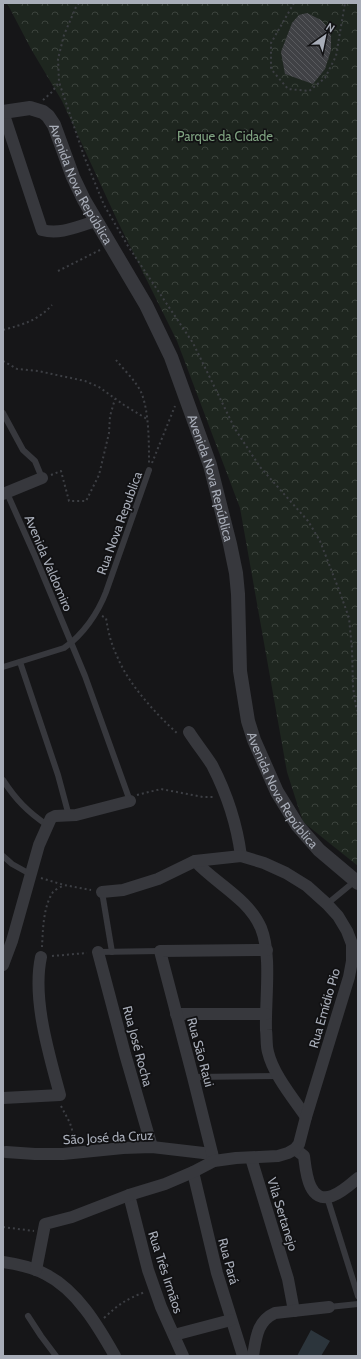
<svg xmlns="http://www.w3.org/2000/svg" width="361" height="1359" viewBox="0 0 361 1359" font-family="Cabin,sans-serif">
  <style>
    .forest { fill: url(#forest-crowns) }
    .water { fill: #2c353c }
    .building { fill: url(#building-back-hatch) }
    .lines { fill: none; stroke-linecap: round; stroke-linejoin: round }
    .path { stroke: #3d3f44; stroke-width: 2; stroke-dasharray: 2 3; stroke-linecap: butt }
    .service { stroke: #37383d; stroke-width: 6 }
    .minor { stroke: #37383d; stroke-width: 12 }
    .tertiary { stroke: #37383d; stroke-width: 14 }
    .labels { text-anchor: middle; stroke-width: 3.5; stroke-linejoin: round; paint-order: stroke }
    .park-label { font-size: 13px; fill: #7fa381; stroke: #111113 }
    .street-label { font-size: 13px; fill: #a8adb8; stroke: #111113 }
  </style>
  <defs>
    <pattern id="forest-crowns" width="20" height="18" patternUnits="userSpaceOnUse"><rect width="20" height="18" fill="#1e261f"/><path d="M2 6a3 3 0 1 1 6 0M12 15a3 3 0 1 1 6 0" fill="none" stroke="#3c433d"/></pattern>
    <pattern id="building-back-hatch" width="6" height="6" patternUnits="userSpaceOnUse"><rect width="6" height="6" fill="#404145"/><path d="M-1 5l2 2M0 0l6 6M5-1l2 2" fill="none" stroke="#595a5e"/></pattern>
  </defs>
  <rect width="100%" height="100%" fill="#161618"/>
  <polygon class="forest" points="7,3 358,3 358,866 303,822 287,772 240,508 177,341 118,222 62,101 31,49"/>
  <polygon class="water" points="311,1330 330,1341 321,1356 297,1356"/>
  <polygon class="building" points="307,13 321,20 329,29 331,37 331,50 325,69 313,84 285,74 281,52 292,23 299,15"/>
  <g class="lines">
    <g class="path">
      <polyline points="79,3 76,7 64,35 58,59 59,82 84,156 104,205 128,246 193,343 235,429 260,467 308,521 320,541 339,590 349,618 352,649 353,687 356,707 358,712"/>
      <polyline points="294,3 271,43 271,69 288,89 309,91 325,78 336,56 345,3"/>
      <polyline points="43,100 52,92 59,82"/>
      <polyline points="58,271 100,250"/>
      <path d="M3,330C24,324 37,321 52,305"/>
      <path d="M116,360C124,370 135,380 141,392C149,410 149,443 149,463"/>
      <polyline points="3,361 17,369 38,371 85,381 99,387 124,405 147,419"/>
      <polyline points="152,463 175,406"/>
      <polyline points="51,475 61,471 69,501 86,501 99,475 109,433 110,416 115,399"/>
      <path d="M102,616L106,618C108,631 111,644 117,656C128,684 156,714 178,734"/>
      <polyline points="137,795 161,789 203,797 215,797"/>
      <polyline points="41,878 64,885 91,890"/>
      <path d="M42,947C43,930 43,907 53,892C56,889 61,887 64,885"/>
      <polyline points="52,956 87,953"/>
      <polyline points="61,1106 70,1123 76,1143"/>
      <polyline points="3,1227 34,1231"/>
      <path d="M104,1318C118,1305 126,1299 145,1292"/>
    </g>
    <g class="service">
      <polyline points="3,413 23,450 35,461 42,478"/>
      <polyline points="7,493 35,556 85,676 130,801"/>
      <polyline points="20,662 58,775 69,816"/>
      <path d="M3,667L64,648C83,635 98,613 106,592L149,470"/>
      <path d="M3,780C16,800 28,812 47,825"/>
      <polyline points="3,856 12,864 30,874"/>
      <polyline points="102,892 112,952"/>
      <polyline points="327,904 355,881"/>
      <polyline points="98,952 160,951"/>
      <polyline points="193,1077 279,1076"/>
      <polyline points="327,1197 358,1296"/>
      <polyline points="329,1307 358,1304"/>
      <polyline points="28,1316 41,1336 56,1356"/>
    </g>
    <g class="minor">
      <path d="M3,112L42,230C61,235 78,226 96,221"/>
      <polyline points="3,494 42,478"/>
      <path d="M189,732C196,743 205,754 212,765C227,794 237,825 241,856"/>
      <path d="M195,861C216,884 248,898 261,928C272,955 265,1000 266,1030C267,1037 266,1045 268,1052C273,1074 293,1098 306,1117"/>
      <polyline points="98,952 125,1054 152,1147"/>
      <polyline points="3,965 12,941 39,845 51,818 55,816 76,815 130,801"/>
      <polyline points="176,1014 266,1014"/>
      <path d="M3,1098L60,1095C49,1054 32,999 41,957"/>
      <path d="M295,1149L304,1156C306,1171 308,1204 332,1196C341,1193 351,1184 358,1178"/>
      <polyline points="6,1152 35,1154 63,1154 123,1148 152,1147 212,1154"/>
      <polyline points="251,1158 288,1279 294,1311"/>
      <polyline points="214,1161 193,1077 160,951 267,950"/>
      <polyline points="193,1172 217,1273 243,1356"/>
      <polyline points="129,1195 148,1270 161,1307 183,1356"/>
      <path d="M3,1262C17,1264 32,1267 45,1274C77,1290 98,1326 115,1356"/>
      <polyline points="36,1270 45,1224 72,1217 129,1195 165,1184 193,1172 214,1161 236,1158 278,1156 288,1153 295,1149 299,1144 306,1117 349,977 352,961 352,944 347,931 338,916 327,904 307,886 286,873 264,863 241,856 195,861 158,879 123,890 102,892"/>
      <polyline points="174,1335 231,1320"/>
      <path d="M253,1356C256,1338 257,1321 275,1313L329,1307"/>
    </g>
    <path class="tertiary" id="s1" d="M3,112L30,108L43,112L48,116L54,125L73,177L84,200L146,305L171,357L210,465L230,544L236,573L238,594L240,671L248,721L254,740L277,792L298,826L319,850L358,883"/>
  </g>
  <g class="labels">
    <g class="park-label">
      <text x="225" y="141">Parque da Cidade</text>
    </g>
    <g class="street-label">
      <text dy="5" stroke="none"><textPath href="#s1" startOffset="123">Avenida Nova República</textPath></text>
      <text dy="5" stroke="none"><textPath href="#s1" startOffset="446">Avenida Nova República</textPath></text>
      <text transform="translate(119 523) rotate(-70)" y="5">Rua Nova Republica</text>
      <text transform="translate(49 563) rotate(67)" y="5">Avenida Valdomiro</text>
      <text dy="5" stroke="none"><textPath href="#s1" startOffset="771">Avenida Nova República</textPath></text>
      <text transform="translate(324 1008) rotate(-74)" y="5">Rua Emídio Pio</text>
      <text transform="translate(138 1046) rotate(75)" y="5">Rua José Rocha</text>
      <text transform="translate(201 1052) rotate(75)" y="5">Rua São Raui</text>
      <text transform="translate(108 1137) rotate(-3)" y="5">São José da Cruz</text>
      <text transform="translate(283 1214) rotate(73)" y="5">Vila Sertanejo</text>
      <text transform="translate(229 1261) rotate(75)" y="5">Rua Pará</text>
      <text transform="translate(166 1272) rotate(72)" y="5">Rua Três Irmãos</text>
    </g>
  </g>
  <rect width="361" height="1359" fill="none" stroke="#a8adb8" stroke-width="8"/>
  <g transform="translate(325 36) rotate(33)" stroke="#111113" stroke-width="3" paint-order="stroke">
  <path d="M0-3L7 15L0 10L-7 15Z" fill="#a8adb8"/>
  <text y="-6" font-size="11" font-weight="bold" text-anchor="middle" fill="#a8adb8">N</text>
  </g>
</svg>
